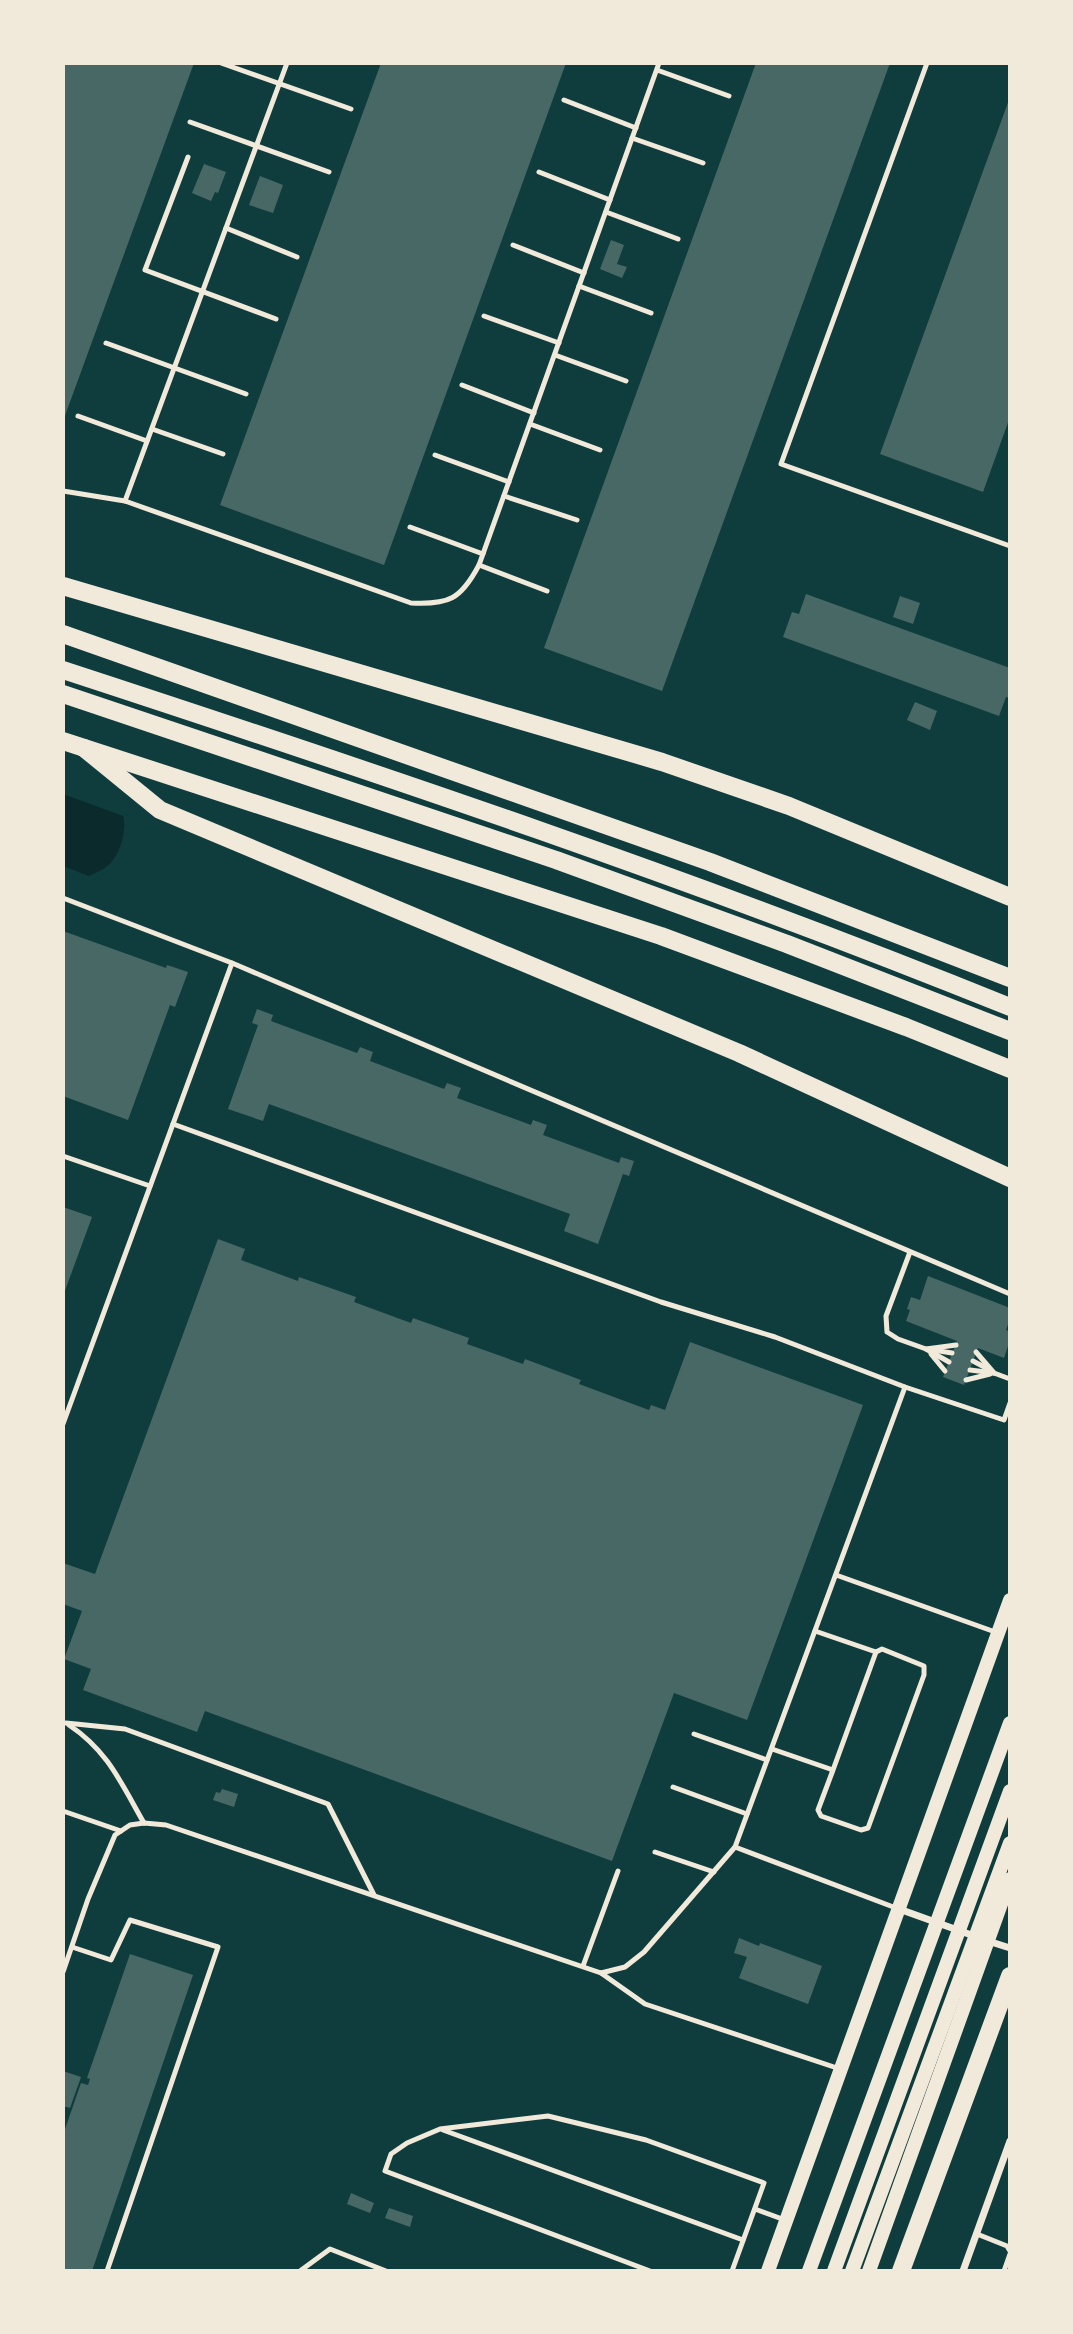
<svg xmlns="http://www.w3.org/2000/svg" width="1073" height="2334" viewBox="0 0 1073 2334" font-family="'Alegreya Sans',sans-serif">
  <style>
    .water { fill: #0a2a2b }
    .building { fill: #486865 }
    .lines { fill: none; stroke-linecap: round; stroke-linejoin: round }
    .service { stroke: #f1e9da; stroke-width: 5 }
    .minor { stroke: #f1e9da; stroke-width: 7 }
    .secondary { stroke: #f1e9da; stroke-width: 14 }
    .motorway { stroke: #f1e9da; stroke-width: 18 }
  </style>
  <rect width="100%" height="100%" fill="#0f3d3e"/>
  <path class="water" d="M63,794L123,816C127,828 121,850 113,860C108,868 97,872 89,876L63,866Z"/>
  <g class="building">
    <polygon points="63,63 194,63 63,421"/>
    <polygon points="381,63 566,63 384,565 220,505"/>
    <polygon points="756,63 890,63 662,691 544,648"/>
    <polygon points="1010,97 1010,417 983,492 880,454"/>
    <polygon points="204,164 226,172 218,193 215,192 211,201 192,193"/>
    <polygon points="260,176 283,185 273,213 249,205"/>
    <polygon points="611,240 624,245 617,264 627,267 622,278 600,269"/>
    <polygon points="806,594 1010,668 1010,698 1006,697 999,716 783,637 792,612 799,614"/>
    <polygon points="900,596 920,603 913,624 893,617"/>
    <polygon points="915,702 937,711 930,730 907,720"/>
    <polygon points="63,931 166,968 167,965 188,972 175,1007 170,1005 128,1120 63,1096"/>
    <polygon points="257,1009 273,1015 271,1021 357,1053 360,1047 373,1052 370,1061 444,1089 447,1083 461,1088 457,1098 531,1125 533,1120 547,1125 543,1135 619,1163 621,1157 634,1161 629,1176 623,1174 598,1244 564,1231 570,1214 269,1104 263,1121 228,1109 258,1025 252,1023"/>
    <polygon points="63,1207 92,1217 63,1296"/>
    <polygon points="218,1239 245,1249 241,1260 298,1281 299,1277 356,1297 354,1302 411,1323 413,1318 469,1338 467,1344 523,1364 525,1359 581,1380 579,1384 649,1410 651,1405 665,1410 690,1342 863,1405 747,1720 674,1693 612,1861 205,1711 197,1732 83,1690 91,1669 64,1659 82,1611 63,1604 63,1563 95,1574"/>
    <polygon points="928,1276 1010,1308 1010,1319 1006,1330 1010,1332 1010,1346 1008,1346 1004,1358 978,1348 964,1385 943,1377 957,1341 906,1321 910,1310 907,1309 911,1297 920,1300"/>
    <polygon points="222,1789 238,1794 234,1807 213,1800 216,1792 220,1793"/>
    <polygon points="739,1938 759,1946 760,1943 822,1966 808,2004 739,1978 747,1957 734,1953"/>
    <polygon points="130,1954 193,1975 92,2271 63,2271 63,2159 65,2152 63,2152 63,2135 81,2083 88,2085 90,2079 87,2078"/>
    <polygon points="63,2071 81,2077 70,2108 63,2106"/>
    <polygon points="351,2193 374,2203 370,2213 347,2204"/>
    <polygon points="389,2208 413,2216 410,2227 385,2218"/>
  </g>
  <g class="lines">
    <g class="service">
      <polyline points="221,63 351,109"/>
      <polyline points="927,63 781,464 1010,546"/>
      <polyline points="657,70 729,96"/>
      <polyline points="564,100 636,128"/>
      <polyline points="190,122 329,172"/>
      <polyline points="632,138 703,163"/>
      <polyline points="188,157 145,270 276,319"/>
      <polyline points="539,172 610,200"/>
      <polyline points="606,212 678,239"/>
      <polyline points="226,228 297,257"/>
      <polyline points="513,245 584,273"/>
      <polyline points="579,286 651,313"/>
      <polyline points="484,316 559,343"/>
      <polyline points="106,343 246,394"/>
      <polyline points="555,355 626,381"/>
      <polyline points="462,385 534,413"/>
      <polyline points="78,416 147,441"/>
      <polyline points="530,424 600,450"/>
      <polyline points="152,429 223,454"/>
      <polyline points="435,455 509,482"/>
      <path d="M63,491L125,501L411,603C449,605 461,599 479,565"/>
      <polyline points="504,496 577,520"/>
      <polyline points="125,501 287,63"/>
      <polyline points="410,527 483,554"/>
      <polyline points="547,591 479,565 659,63"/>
      <polyline points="63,898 232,963 1010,1294"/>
      <polyline points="173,1124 661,1302 775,1337 905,1387 1004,1420 1010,1403"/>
      <polyline points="63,1156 150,1186"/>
      <polyline points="910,1252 886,1316 887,1332 898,1339 926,1349 949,1362"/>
      <polyline points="926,1349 956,1345"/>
      <polyline points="933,1350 952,1353"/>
      <polyline points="976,1352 994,1373"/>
      <polyline points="931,1354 945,1371"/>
      <polyline points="973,1361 988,1369"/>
      <polyline points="970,1370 994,1373 1010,1379"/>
      <polyline points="966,1380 990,1374"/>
      <polyline points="63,1424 232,963"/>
      <polyline points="836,1575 998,1633"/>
      <polyline points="815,1631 876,1652"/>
      <polyline points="66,1723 125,1729 328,1804 374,1895"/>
      <path d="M69,1725C108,1751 121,1783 144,1823"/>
      <polyline points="694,1734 767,1760"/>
      <polyline points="772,1749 833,1770 818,1810 821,1816 861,1830 868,1828 924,1675 924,1666 882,1649 876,1652 833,1770"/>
      <polyline points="673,1787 747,1814"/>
      <polyline points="63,1811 121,1831"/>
      <polyline points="735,1847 896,1908"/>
      <polyline points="655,1852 714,1872"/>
      <polyline points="72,1947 111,1960 130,1920 218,1947 107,2271"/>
      <polyline points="583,1966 618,1871"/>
      <polyline points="63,1972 88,1899 115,1835 130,1825 144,1823 166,1825 601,1973 625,1967 644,1952 735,1847 905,1387"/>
      <polyline points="601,1973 645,2004 840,2069"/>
      <polyline points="443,2130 743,2240"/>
      <polyline points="755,2209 785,2220"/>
      <polyline points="977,2234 1007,2246 1010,2251"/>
      <polyline points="300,2271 330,2249 386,2271"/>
      <polyline points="650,2271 385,2171 391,2154 407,2143 440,2129 548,2116 646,2140 764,2183 732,2271"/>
      <polyline points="1004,2271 1010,2254"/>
    </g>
    <g class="minor">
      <polyline points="899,1909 977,1937"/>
      <polyline points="988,1941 1010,1948"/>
      <polyline points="963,2271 1010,2141"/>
    </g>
    <g class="secondary">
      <polyline points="768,2271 1010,1600"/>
      <polyline points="809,2271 1010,1723"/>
      <polyline points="834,2271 1010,1791"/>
      <polyline points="852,2271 1010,1843"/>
      <polyline points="869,2271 1010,1879"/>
    </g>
    <g class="motorway">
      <polyline points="63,586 662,762 789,806 1010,897"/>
      <polyline points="63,634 710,862 1010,978"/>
      <path d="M63,670C381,774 699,881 1010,1007"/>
      <polyline points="63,694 556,860 787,944 1010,1031"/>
      <polyline points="63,741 661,936 906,1027 1010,1069"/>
      <polyline points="84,748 160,810 739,1053 1010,1178"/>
      <polyline points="901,2271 1010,1976"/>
    </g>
  </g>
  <rect width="1073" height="2334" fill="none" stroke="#f1e9da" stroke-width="130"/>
</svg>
